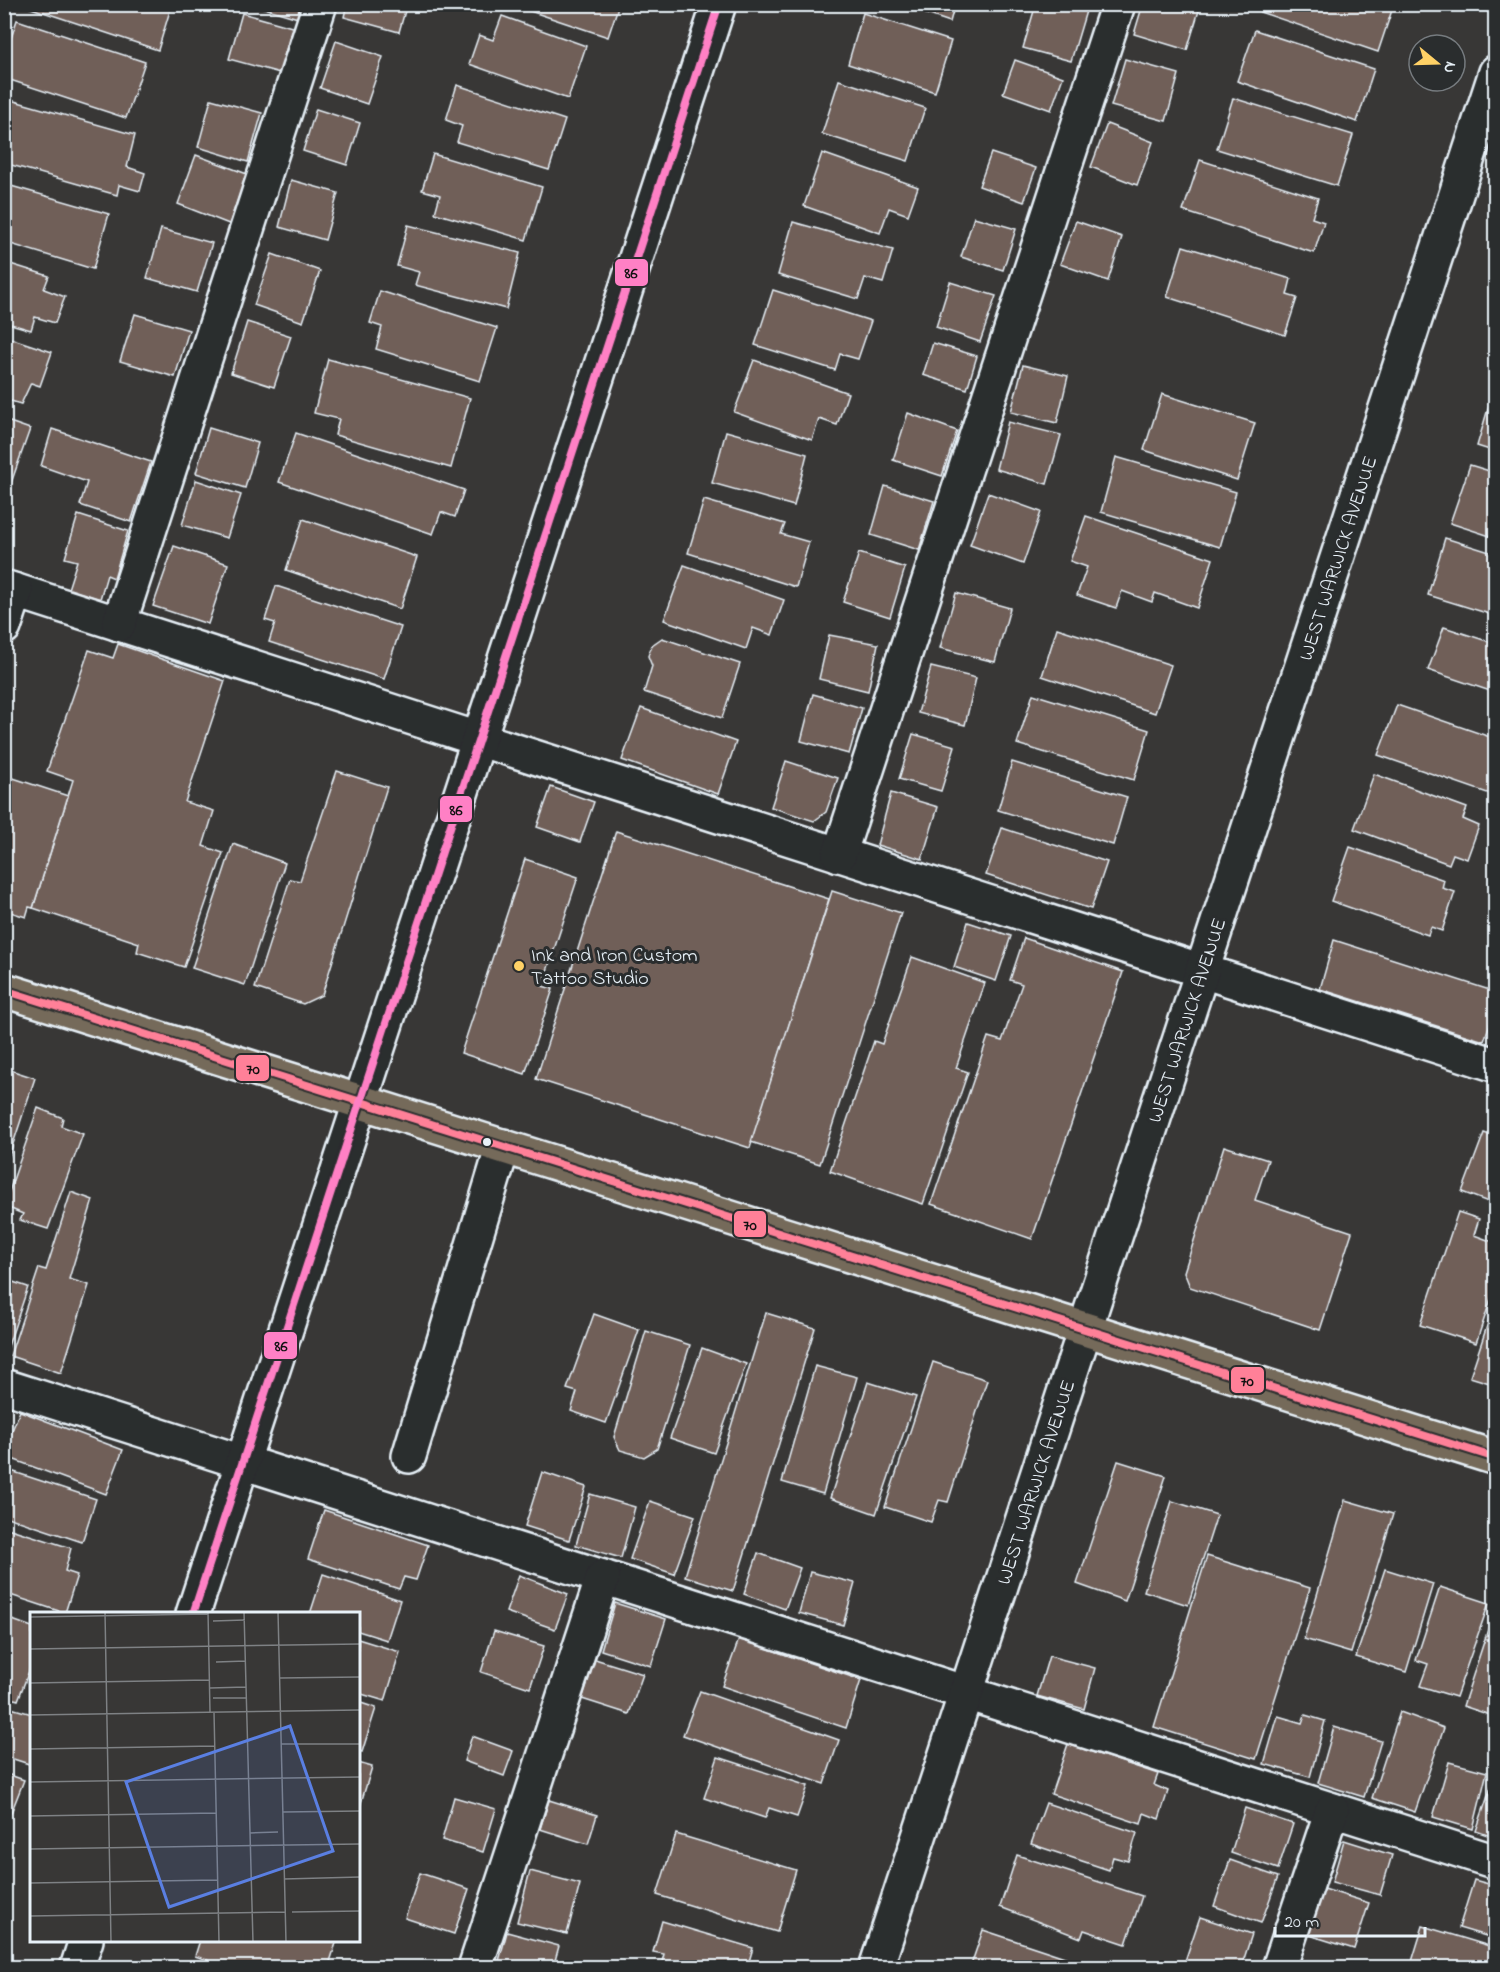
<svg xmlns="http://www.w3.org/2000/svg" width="1500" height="1972" viewBox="0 0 1500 1972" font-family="'Indie Flower',sans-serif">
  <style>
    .building { fill: #705e58; stroke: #e8f1f8; stroke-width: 1.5 }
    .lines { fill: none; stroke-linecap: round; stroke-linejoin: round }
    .minor-casing { stroke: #e8f1f8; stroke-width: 38 }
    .major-casing { stroke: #e8f1f8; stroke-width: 38 }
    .minor { stroke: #2a2d2e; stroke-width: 33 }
    .major { stroke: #746a5a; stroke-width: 33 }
    .bus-1-casing { stroke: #2a2d2e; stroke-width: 12 }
    .bus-2-casing { stroke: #2a2d2e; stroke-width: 12 }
    .bus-1 { stroke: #ff8098; stroke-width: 8 }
    .bus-2 { stroke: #ff80c5; stroke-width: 8 }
    .poi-dot { fill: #ffd166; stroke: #2a2d2e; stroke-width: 2 }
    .bus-dot { fill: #e8f1f8; stroke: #2a2d2e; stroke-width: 2 }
    .labels { text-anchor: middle; stroke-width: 6; stroke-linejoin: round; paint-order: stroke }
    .street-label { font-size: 20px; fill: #e8f1f8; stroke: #2a2d2e }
    .poi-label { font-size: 20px; fill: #e8f1f8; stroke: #2a2d2e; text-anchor: start }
    .inset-road { fill: none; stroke: #7e8184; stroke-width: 1.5 }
    .view { fill: #5a7fe2; fill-opacity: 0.15; stroke: #5a7fe2; stroke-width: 3 }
    .inset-edge { fill: none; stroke: #e8f1f8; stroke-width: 3 }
    .line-badge { stroke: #2a2d2e; stroke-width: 2 }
    .pale-badge-label { font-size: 16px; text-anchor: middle; font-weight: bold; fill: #111 }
  </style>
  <rect width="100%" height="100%" fill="#383736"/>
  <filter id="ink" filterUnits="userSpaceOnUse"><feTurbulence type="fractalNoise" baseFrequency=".0167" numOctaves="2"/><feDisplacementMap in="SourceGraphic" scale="12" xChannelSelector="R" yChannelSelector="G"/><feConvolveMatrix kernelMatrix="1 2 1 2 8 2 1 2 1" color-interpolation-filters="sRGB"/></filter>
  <g filter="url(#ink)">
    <g class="building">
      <polygon points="29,4 172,4 158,50 28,7"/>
      <polygon points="251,4 302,4 298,18"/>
      <polygon points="347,4 407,4 399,32 344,17"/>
      <polygon points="509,4 619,4 608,37"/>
      <polygon points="897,4 955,4 950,22"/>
      <polygon points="1036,4 1061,4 1086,11 1071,61 1023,48"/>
      <polygon points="1143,4 1201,4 1187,50 1134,34"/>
      <polygon points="1263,4 1394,4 1378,52 1260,12"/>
      <polygon points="242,13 292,27 280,73 229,59"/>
      <polygon points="863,13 951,41 935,92 848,64"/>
      <polygon points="502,16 586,46 568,99 469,64 479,35 493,40"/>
      <polygon points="17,20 145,62 126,118 4,78 4,59"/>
      <polygon points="1255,30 1374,69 1357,122 1237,81"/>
      <polygon points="336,41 383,57 367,104 320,88"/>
      <polygon points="1125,59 1179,74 1166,121 1111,106"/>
      <polygon points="1015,60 1063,77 1051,110 1003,93"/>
      <polygon points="839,80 925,108 908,161 822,134"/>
      <polygon points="457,85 565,120 549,170 457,142 462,126 446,120"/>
      <polygon points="1233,98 1353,135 1337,186 1217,149"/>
      <polygon points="7,99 135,135 127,167 145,173 140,191 119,185 117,195 4,163 4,108"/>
      <polygon points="211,99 262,113 248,162 198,147"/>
      <polygon points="316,109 360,123 347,165 303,151"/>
      <polygon points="1107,124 1153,142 1137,185 1091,167"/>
      <polygon points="822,153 918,187 908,215 889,208 880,233 804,206"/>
      <polygon points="991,153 1036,168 1024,202 979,186"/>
      <polygon points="433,154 542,187 526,240 435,213 440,195 422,190"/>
      <polygon points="196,155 247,174 229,224 178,204"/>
      <polygon points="1200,160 1318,198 1312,218 1324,222 1314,253 1183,211"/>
      <polygon points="291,180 338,193 325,240 279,227"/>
      <polygon points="4,184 109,214 93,269 4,242"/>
      <polygon points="974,217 1016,229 1003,270 961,257"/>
      <polygon points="1076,221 1122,237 1108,281 1060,264"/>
      <polygon points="793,222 893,250 883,283 865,278 858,299 778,275"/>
      <polygon points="408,225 520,253 506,309 415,285 419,272 397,266"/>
      <polygon points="161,229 212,243 197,292 147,278"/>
      <polygon points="1183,246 1291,279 1287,295 1297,298 1285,335 1167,297"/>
      <polygon points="272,254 320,271 303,322 254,305"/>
      <polygon points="4,262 49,276 44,289 65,297 55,323 35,317 31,330 4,322"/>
      <polygon points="950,282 996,296 980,342 936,327"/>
      <polygon points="773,290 871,321 858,359 840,354 835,370 755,345"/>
      <polygon points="380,291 497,328 480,381 376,349 382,327 370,323"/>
      <polygon points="135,314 189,330 175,377 120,361"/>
      <polygon points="247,322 291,336 274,387 231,373"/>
      <polygon points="4,336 52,352 40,386 31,383 21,404 4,399"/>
      <polygon points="933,343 977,356 967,389 923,375"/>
      <polygon points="328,359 470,398 451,468 335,435 339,419 314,413"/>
      <polygon points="754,360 848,393 837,425 819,419 812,440 734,412"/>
      <polygon points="1023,365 1068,376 1057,423 1011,412"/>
      <polygon points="1162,394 1255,423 1237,480 1144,450"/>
      <polygon points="1492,395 1496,396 1496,452 1477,446"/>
      <polygon points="908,413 957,431 942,476 893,460"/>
      <polygon points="4,420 30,429 11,483 4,481"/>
      <polygon points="1008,422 1061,435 1047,484 996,469"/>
      <polygon points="209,428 258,443 245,488 196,473"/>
      <polygon points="52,429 151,462 131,522 80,505 87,482 41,466"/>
      <polygon points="726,431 807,454 794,506 712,483"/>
      <polygon points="296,433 464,490 455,517 441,512 433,534 279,482"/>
      <polygon points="1116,457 1236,492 1220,547 1101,512"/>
      <polygon points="1470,465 1496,473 1496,538 1450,523"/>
      <polygon points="196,480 241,495 227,538 182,525"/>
      <polygon points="885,486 934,501 919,550 871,535"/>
      <polygon points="988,493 1041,512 1023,564 970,545"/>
      <polygon points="704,500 785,524 781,534 809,542 796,587 688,553"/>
      <polygon points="78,515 128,531 114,578 107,575 100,599 68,589 77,561 65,558"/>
      <polygon points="1086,516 1213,559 1197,608 1155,593 1152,602 1122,591 1116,608 1077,595 1087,567 1070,561"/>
      <polygon points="303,519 417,557 400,609 286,570"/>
      <polygon points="1445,538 1496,554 1496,616 1428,595"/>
      <polygon points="174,546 228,564 208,624 153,606"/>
      <polygon points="859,553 905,568 890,617 843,602"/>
      <polygon points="684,565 784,600 772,635 753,628 746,649 664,620"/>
      <polygon points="276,586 401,627 384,679 269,642 275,623 265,620"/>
      <polygon points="956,593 1010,608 995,662 940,648"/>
      <polygon points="1444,627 1496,644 1496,693 1428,670"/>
      <polygon points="1057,628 1171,665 1155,713 1042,676"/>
      <polygon points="829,635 878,644 868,691 819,679"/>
      <polygon points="662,638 740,664 722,718 644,692 652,666 648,656 652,645"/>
      <polygon points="118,644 225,681 185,802 214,811 203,846 223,853 184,967 137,952 139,943 33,908 73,780 47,771 89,650 113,658"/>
      <polygon points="931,667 976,678 965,725 918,713"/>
      <polygon points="813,694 862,708 849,754 801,741"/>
      <polygon points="1033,694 1149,730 1134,780 1017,744"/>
      <polygon points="1397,705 1496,739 1496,796 1378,755"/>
      <polygon points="641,708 736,742 718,794 622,760"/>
      <polygon points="913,734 955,746 941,791 899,779"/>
      <polygon points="786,761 838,778 826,812 814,821 771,807"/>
      <polygon points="1012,762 1127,797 1113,845 998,810"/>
      <polygon points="337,771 387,787 322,995 303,1004 255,988 290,879 300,881"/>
      <polygon points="1374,774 1467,808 1463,819 1479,826 1467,859 1453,854 1449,864 1354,829"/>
      <polygon points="4,775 68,796 33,908 29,907 26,917 4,910"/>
      <polygon points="551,787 594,802 580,842 537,827"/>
      <polygon points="891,793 938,807 922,859 877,845"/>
      <polygon points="1002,828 1107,862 1091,909 986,875"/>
      <polygon points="616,831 829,899 750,1148 536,1079"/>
      <polygon points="233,844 285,863 245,985 192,968"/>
      <polygon points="1350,847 1444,880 1442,888 1455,892 1442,931 1431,927 1428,935 1331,901"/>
      <polygon points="525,859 578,877 542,986 553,989 525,1074 461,1053"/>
      <polygon points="832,891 901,913 820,1164 751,1142"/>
      <polygon points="968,922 1011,936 996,981 954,967"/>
      <polygon points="1024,938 1123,972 1032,1239 931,1204 988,1037 1002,1041 1022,984 1010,980"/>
      <polygon points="1334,940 1496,992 1496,1006 1484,1041 1320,989"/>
      <polygon points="912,957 985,983 956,1068 968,1072 923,1204 830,1171 874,1041 882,1044"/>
      <polygon points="4,1068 35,1078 4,1171"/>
      <polygon points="38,1108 63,1118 61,1126 83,1134 48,1229 20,1220 23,1214 4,1206"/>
      <polygon points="1484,1133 1496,1137 1496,1205 1462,1192"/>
      <polygon points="1224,1146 1268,1160 1255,1200 1352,1232 1320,1330 1190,1287 1184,1272"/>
      <polygon points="71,1192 93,1200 69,1279 89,1285 61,1373 10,1356 39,1268 46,1270"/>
      <polygon points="1458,1212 1479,1219 1474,1235 1496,1243 1496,1284 1476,1343 1420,1325"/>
      <polygon points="4,1279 28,1287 4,1358"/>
      <polygon points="1496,1299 1496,1385 1470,1377"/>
      <polygon points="766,1313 815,1328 733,1591 685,1576"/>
      <polygon points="594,1314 639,1330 606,1423 571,1411 577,1392 567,1389"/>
      <polygon points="646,1331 690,1345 657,1449 644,1457 620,1450 614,1437"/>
      <polygon points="702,1348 746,1364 714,1453 670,1438"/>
      <polygon points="933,1362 987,1380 948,1502 939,1500 931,1522 885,1507"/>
      <polygon points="815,1366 857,1377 823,1494 782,1482"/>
      <polygon points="868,1382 916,1397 876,1514 830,1498"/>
      <polygon points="20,1411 123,1450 106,1494 4,1456 4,1450"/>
      <polygon points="1118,1461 1166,1476 1125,1601 1077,1584"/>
      <polygon points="5,1469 96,1499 82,1542 4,1516"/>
      <polygon points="542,1472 586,1487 569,1540 525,1526"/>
      <polygon points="590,1494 635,1507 621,1558 576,1545"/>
      <polygon points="1345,1500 1393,1514 1351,1653 1304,1639"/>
      <polygon points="650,1501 695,1516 674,1574 630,1559"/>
      <polygon points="1172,1501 1217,1515 1188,1605 1144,1591"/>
      <polygon points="324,1510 428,1545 416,1580 404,1577 399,1589 308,1559"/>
      <polygon points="4,1527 71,1548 65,1571 77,1575 65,1613 4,1593"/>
      <polygon points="758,1553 800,1568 785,1609 744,1594"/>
      <polygon points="1207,1556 1310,1588 1256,1759 1154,1727"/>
      <polygon points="1385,1569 1433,1584 1406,1672 1356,1657"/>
      <polygon points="810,1572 855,1583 843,1625 799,1613"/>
      <polygon points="323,1574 400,1600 387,1640 358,1631 358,1614 310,1614"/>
      <polygon points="519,1575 568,1594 555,1629 506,1612"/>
      <polygon points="1440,1587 1489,1603 1456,1697 1420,1686 1428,1664 1416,1660"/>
      <polygon points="615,1603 666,1619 651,1666 601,1650"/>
      <polygon points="1496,1605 1496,1717 1463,1706"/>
      <polygon points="4,1617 32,1627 32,1663 18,1700 4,1696"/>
      <polygon points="494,1631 544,1646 530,1688 481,1672"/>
      <polygon points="358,1639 400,1652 385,1701 358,1693"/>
      <polygon points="739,1639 861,1680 846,1728 722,1686"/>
      <polygon points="1049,1656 1095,1668 1084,1709 1037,1696"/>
      <polygon points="595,1659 643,1674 629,1714 582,1699"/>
      <polygon points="700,1691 839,1740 824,1784 683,1735"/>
      <polygon points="358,1702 376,1708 362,1752 358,1751"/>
      <polygon points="4,1706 32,1714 32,1756 29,1764 4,1756"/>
      <polygon points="1400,1712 1444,1728 1415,1812 1372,1798"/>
      <polygon points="1305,1715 1325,1721 1310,1777 1264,1764 1278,1716 1302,1723"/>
      <polygon points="1334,1727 1381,1741 1364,1797 1318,1783"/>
      <polygon points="472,1736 513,1751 504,1776 464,1761"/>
      <polygon points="1068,1744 1158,1774 1154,1785 1168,1791 1159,1819 1144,1813 1141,1824 1051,1794"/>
      <polygon points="718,1757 808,1786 797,1817 769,1808 765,1818 704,1798"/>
      <polygon points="1449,1762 1487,1772 1473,1829 1433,1817"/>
      <polygon points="358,1763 372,1767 360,1806 358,1806"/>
      <polygon points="4,1773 24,1780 7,1823 4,1822"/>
      <polygon points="1492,1784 1496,1785 1496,1838 1476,1831"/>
      <polygon points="454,1797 496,1809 483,1852 442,1840"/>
      <polygon points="549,1800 597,1815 588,1844 540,1829"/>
      <polygon points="1046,1803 1137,1833 1128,1861 1113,1857 1109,1870 1031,1844"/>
      <polygon points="1245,1808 1293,1824 1278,1869 1231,1853"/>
      <polygon points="676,1834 796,1870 777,1932 657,1895"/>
      <polygon points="1344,1840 1392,1855 1380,1895 1332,1882"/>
      <polygon points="1017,1855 1142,1896 1126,1944 1084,1930 1081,1938 1000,1907"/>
      <polygon points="1230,1860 1278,1877 1261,1923 1214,1906"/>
      <polygon points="530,1871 580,1884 567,1934 517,1922"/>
      <polygon points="420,1873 469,1889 454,1934 405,1918"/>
      <polygon points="1474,1880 1496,1886 1496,1939 1459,1928"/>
      <polygon points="1321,1888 1369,1903 1354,1949 1306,1934"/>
      <polygon points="1200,1917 1252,1934 1241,1968 1196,1968 1184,1964"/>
      <polygon points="662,1921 753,1948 747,1968 668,1968 661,1966 664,1954 653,1952"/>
      <polygon points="1423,1926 1496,1948 1496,1968 1410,1968"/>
      <polygon points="983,1930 1095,1967 970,1968"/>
      <polygon points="507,1932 559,1946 553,1968 497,1968"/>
      <polygon points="200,1940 337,1940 328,1968 231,1968 195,1956"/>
      <polygon points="602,1962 617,1968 600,1968"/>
    </g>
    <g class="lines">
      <g class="minor-casing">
        <g id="minor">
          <polyline points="4,587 1496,1065"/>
          <polyline points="119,624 320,4"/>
          <polyline points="4,627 16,591"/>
          <polyline points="839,855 1118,4"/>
          <polyline points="4,1386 1496,1862"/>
          <polyline points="409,1456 503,1146"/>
          <polyline points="193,1614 719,4"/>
          <polyline points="77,1968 86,1940"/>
          <polyline points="475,1968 603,1577"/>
          <polyline points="876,1968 1496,72"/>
          <polyline points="1279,1968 1332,1810"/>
        </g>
      </g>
      <g class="major-casing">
        <polyline id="major" points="4,990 1496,1458"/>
      </g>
      <use href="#minor" class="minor"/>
      <use href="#major" class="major"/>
      <g class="bus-1-casing">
        <polyline id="bus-1" points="4,990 1496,1458"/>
      </g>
      <g class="bus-2-casing">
        <polyline id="bus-2" points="193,1614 719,4"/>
      </g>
      <use href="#bus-1" class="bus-1"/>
      <use href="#bus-2" class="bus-2"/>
    </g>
  </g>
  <circle class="poi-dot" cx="519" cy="966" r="6"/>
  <circle class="bus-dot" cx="487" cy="1142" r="5"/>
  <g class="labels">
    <g class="street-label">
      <text transform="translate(1337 558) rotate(-72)" y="7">WEST WARWICK AVENUE</text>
      <text transform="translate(1186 1020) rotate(-72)" y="7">WEST WARWICK AVENUE</text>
      <text transform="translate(1035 1482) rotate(-72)" y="7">WEST WARWICK AVENUE</text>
    </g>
    <g class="poi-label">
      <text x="531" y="961">Ink and Iron Custom<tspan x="531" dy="23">Tattoo Studio</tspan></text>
    </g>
  </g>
  <g transform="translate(30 1612)">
    <rect width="330" height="330" fill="#383736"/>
    <path class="inset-road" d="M75,0L81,330M178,0L180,100M214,0L223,330M248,0L256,330M0,5L178,2M183,9L215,8M0,37L330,32M186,50L216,49M250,66L330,65M0,71L179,68M180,76L216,75M183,86H216M184,100L189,330M0,103L330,98M251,132H330M0,137L185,134M0,170L330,165M253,200L330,199M0,204L186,201M220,221L248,220M0,237L330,232M254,267L330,265M0,271L187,268M262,300L330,299M0,304L255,300"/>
    <path class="view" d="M260,114L303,239L139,295L96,170Z"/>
    <rect width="330" height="330" class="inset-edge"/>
  </g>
  <g class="line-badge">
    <rect x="614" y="258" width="35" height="29" rx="6" fill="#ff80c5"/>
    <rect x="439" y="795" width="34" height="28" rx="6" fill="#ff80c5"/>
    <rect x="235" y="1054" width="35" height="28" rx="6" fill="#ff8098"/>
    <rect x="733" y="1210" width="34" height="28" rx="6" fill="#ff8098"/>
    <rect x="263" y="1331" width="35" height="29" rx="6" fill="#ff80c5"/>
    <rect x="1230" y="1366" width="35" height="28" rx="6" fill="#ff8098"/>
  </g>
  <g class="pale-badge-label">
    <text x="631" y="278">86</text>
    <text x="456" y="815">86</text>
    <text x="253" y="1074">70</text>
    <text x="750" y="1230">70</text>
    <text x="281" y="1351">86</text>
    <text x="1247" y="1386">70</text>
  </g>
  <rect width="1500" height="1972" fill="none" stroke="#2a2d2e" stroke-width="24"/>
  <rect x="12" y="12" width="1476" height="1948" fill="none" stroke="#e8f1f8" stroke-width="2" filter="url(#ink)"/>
  <g transform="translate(1437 63) rotate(109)"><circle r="28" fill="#2a2d2e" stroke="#767b7f" stroke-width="1.5"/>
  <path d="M0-4.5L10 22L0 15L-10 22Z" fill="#ffd166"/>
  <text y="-9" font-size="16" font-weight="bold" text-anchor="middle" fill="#e8f1f8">N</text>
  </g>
  <path d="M1275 1927v9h150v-9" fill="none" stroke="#e8f1f8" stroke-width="3"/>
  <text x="1284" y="1927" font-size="18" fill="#e8f1f8" stroke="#2a2d2e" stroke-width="4.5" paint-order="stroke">20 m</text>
</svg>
